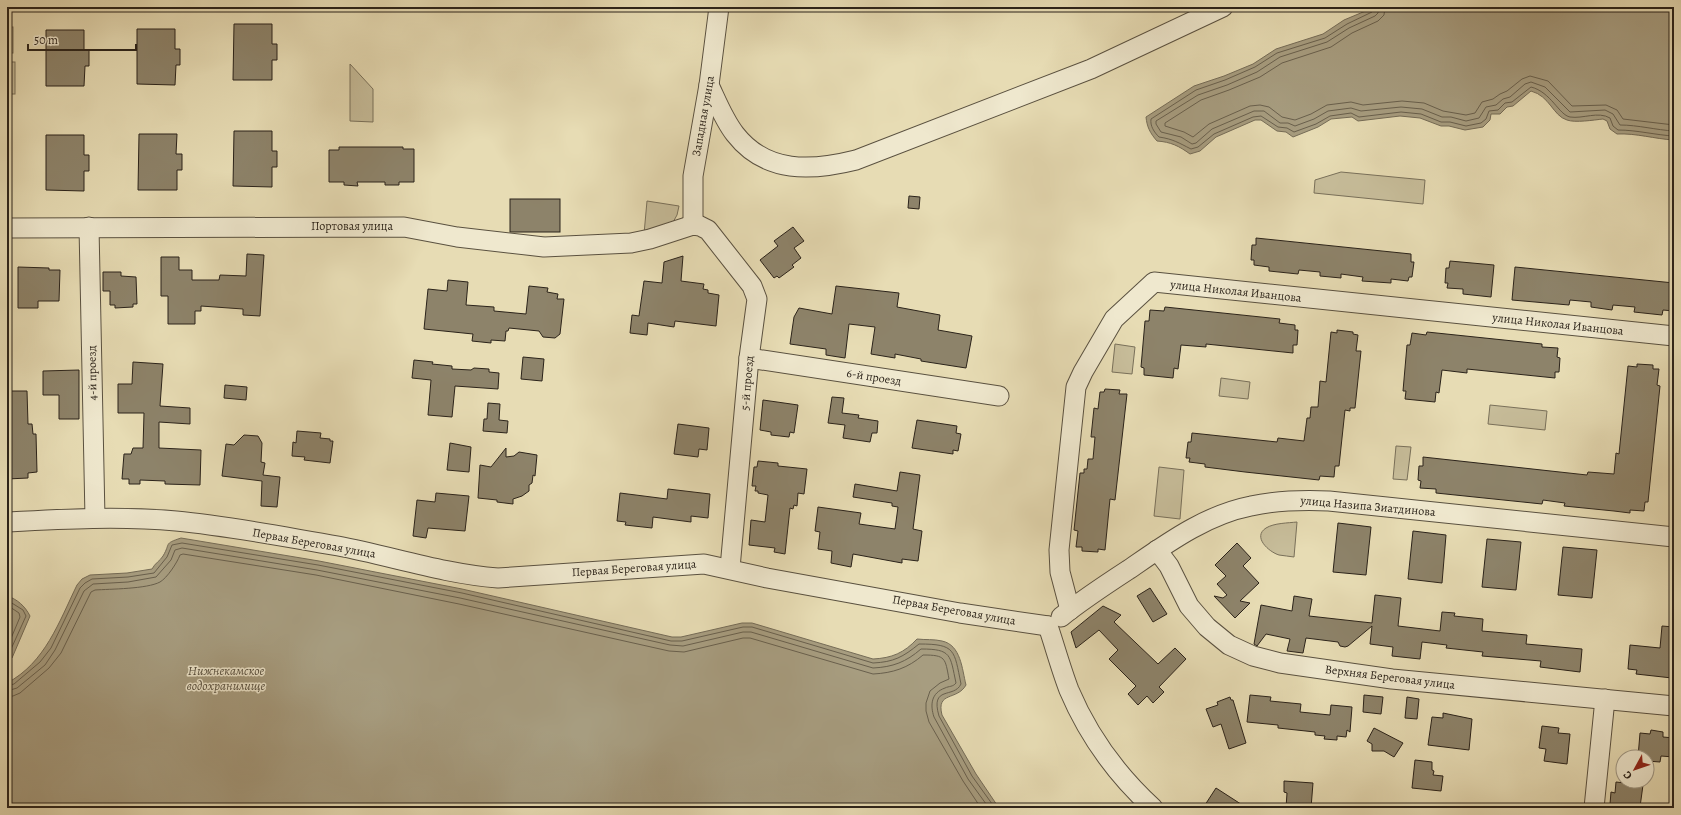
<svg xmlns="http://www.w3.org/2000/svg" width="1681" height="815" viewBox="0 0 1681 815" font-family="Alegreya,serif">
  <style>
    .green { fill: #c7bd9a; stroke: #79705a }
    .water { fill: #a79d80; stroke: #756c57 }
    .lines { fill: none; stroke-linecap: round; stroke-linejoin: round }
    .shore { stroke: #69604d; stroke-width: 1 }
    .building { fill: #8d836a; stroke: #2b231a }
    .minor-casing { stroke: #5a5140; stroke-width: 21 }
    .minor { stroke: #efe8ce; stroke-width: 19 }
    .labels { text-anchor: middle; stroke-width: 3; stroke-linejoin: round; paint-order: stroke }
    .street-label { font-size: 12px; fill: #2b231a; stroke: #efe8ce }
    .water-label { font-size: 13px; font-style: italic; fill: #564e3e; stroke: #efe8ce }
  </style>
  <rect width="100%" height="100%" fill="#e7dcb4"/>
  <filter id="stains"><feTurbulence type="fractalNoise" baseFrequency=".005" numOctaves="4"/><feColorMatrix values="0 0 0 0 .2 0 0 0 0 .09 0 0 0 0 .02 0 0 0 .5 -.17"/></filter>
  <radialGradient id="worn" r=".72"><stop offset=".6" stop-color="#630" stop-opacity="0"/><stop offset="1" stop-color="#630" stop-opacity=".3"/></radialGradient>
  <g class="green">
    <rect x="7" y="27" width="6" height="26"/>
    <rect x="7" y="62" width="8" height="32"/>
    <polygon points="350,64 373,89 373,122 350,121"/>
    <polygon points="1341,172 1425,180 1423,204 1314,193 1315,180"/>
    <polygon points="647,201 679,206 677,215 672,224 644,234"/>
    <polygon points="1115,344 1135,347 1132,374 1112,372"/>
    <polygon points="1221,378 1250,382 1248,399 1219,396"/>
    <polygon points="1490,405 1547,411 1545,430 1488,424"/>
    <polygon points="1396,446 1411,447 1407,480 1393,479"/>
    <polygon points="1159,467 1184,470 1180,519 1154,516"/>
    <path d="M1297,522L1294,557C1289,556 1284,556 1279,555C1269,552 1252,537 1266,528C1274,523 1288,523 1297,522Z"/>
  </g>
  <g class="water">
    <path d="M1375,7H1674V140C1655,139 1636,133 1617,134L1610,129L1607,121L1603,119C1594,120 1575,123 1567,120C1553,116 1550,96 1531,91L1513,106L1507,107L1500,114H1491L1490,120L1483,127L1465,130L1449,126H1441L1420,118L1400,116L1358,121L1352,117L1331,119L1318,127L1293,137L1286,132L1277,131L1261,120H1255L1216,137L1200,151L1190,154C1179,146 1171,142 1157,141C1150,133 1147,127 1146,117L1194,86L1224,76L1253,64L1276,49L1323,34L1344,20Z"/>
    <path d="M181,538L319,561L462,589L672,637H681L742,623H752L873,659C892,658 904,653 917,639C925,640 934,639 942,641C961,645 962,669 966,685C957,701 936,691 942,715L976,774L999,808H7V683C45,663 59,622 77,585L82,579L90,575L127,573L152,569C155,563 160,561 163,556C171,543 163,544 181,538Z"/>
    <path d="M7,596C17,599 25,606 30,616L12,658L7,662Z"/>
  </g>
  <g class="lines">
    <g class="shore">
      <path d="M1374,7L1372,12L1347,24L1325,38L1277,53L1255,67L1225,80L1196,90L1151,119C1150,126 1154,132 1159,137C1173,139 1179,143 1191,149L1198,147L1214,134L1253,117L1261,116L1278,127L1287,128L1294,132L1316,124L1330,116L1351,113L1359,117L1401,112L1421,114L1441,122H1450L1466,126L1481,123L1486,119L1489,111L1498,110L1505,103L1512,102L1531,87C1551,92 1559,115 1570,117C1583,119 1598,111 1610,118L1613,126L1618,130C1637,130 1655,135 1674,136"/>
      <path d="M1379,7L1378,13L1375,16L1349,28L1327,42L1280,57L1257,72L1227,85L1198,95L1156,121V124L1161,132L1181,137L1192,144L1196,143L1212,129L1254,111H1264L1280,123H1288L1295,126L1314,119L1328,111L1351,108L1361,111L1401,107L1422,109L1442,117H1451L1466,121L1479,118L1486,107L1496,105L1503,99L1510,97L1525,84L1531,82L1545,87L1570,112L1605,110L1613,114L1620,125C1638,125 1656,130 1674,131"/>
      <polyline points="1385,7 1384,15 1378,21 1352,33 1331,47 1282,63 1260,77 1229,90 1201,100 1165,123 1165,126 1184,132 1193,137 1209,124 1250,106 1260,105 1269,107 1282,117 1295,120 1311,114 1327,105 1351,102 1363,105 1402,101 1424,103 1443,111 1466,115 1475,113 1482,102 1493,99 1500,94 1507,91 1522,79 1530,76 1548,81 1572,106 1606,105 1617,110 1623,119 1674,125"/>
      <polyline points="7,600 23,610 26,616 7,658"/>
      <polyline points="7,605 19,613 20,617 7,648"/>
      <path d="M7,686L14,684L40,662L51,648L80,588L85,583L92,579L128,577L154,573L167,557L172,545L182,543L318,565L462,593L671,641H682L743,627H752L873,663C894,662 903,657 919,644C956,644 954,650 961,684C954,699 930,685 939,716L972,776L995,808"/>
      <path d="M7,691L17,688L45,665L55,650L84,591L93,584L128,582L156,577L171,560L175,550L182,548L317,570L460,598L670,645L683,646L743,632H751L873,668C893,667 906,662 921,649C952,649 950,655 956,683C953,687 949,686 945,688C931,693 930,705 934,717L968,779L989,808"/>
      <path d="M7,697L13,696L20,693L49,668L61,653L91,592L95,590C110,589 147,589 160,582C167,578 177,563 180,555L183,554L316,575L459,604L669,651L684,652L743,638H750L873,674C893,673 908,668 923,655C946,655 945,658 949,679L940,683L930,691L926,703V711L929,722L963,781L981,808"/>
    </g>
  </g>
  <g class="building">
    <polygon points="234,24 272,24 272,44 277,44 277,60 272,60 272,80 233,80"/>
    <polygon points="137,29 175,29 175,49 180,49 180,65 176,65 175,85 137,84"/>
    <polygon points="46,30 84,30 84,50 89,50 89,66 85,66 84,86 46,86"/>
    <polygon points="234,131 272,131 272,151 277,151 277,167 272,167 272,187 233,186"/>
    <polygon points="139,134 177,134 176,154 182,154 182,170 177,170 177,190 138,190"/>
    <polygon points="46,135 84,135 84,155 89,155 89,171 84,171 84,191 46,190"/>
    <polygon points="339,147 403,147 403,149 414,149 414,182 399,182 399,185 385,185 385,182 357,182 358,186 344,185 344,182 329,182 329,150 339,150"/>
    <polygon points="909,196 920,197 919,209 908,208"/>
    <rect x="510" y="199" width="50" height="33"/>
    <polygon points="793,227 804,241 794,248 801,258 792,265 794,267 779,278 777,276 774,278 760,260 778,246 774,241"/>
    <polygon points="1256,238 1411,254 1411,262 1414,262 1412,277 1409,277 1408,281 1391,279 1391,283 1362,281 1363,277 1341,274 1341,278 1320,276 1320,272 1299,270 1298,274 1269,271 1269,267 1254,265 1254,260 1251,260 1252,245 1256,245"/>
    <polygon points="247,254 264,255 260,316 243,315 243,309 201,306 201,311 195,311 195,324 168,324 168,296 161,296 161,257 179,257 179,270 192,270 192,280 219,280 220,275 246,276"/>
    <polygon points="683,256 681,281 704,284 703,289 708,290 708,293 719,295 716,326 675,321 674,327 648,323 647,335 630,333 632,315 639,316 644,281 662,283 664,262"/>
    <polygon points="1450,261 1494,265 1491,297 1463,294 1463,289 1447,288 1448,283 1445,283 1446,268 1449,268"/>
    <polygon points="18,267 49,268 49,270 60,270 59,301 38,301 38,308 18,308"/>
    <polygon points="1515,267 1674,283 1674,311 1663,310 1662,315 1634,312 1635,307 1613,305 1612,310 1591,307 1591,302 1570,300 1569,305 1512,300"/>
    <polygon points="103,272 121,272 121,276 136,277 137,304 133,304 133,307 115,308 115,305 110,305 110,291 103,291"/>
    <polygon points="448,280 468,282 466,305 494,307 494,311 526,314 529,286 548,288 547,292 558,294 557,299 564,299 560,334 555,338 543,337 539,331 509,328 508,331 506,331 505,341 491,340 491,343 472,341 473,334 424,329 428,289 447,291"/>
    <polygon points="836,286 899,293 897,307 940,315 938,330 972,336 966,368 921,361 921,359 895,354 895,358 871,354 875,327 849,324 845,358 826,355 826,349 790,344 794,317 799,308 832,314"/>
    <polygon points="1165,307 1280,319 1279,323 1295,325 1295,330 1298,330 1297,345 1293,345 1293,353 1206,344 1206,347 1181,345 1178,369 1174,368 1173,378 1144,375 1144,368 1141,367 1145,321 1149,321 1150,310 1164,311"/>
    <polygon points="1337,330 1353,332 1353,334 1358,335 1356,351 1361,351 1355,408 1350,408 1350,411 1345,410 1339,466 1335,466 1334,477 1320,476 1319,480 1245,472 1205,467 1205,464 1189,462 1190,458 1186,458 1188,442 1191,442 1192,433 1277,442 1278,438 1304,441 1307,418 1310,418 1311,407 1318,407 1320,381 1326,382 1331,332 1337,333"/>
    <polygon points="1427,332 1542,344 1542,347 1558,348 1557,357 1560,358 1559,372 1555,372 1555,378 1467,369 1467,373 1442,370 1439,393 1436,392 1435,402 1405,399 1406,391 1403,391 1407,345 1410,345 1412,333 1426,335"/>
    <polygon points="523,357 544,359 542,381 521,379"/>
    <polygon points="414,360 433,362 432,364 452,366 452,369 471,370 474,368 489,369 489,372 499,373 498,389 455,386 452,417 428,415 431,380 412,378"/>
    <polygon points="133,362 163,364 160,406 190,408 190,424 159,422 159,448 201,450 200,485 165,484 165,481 140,480 140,484 129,484 129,479 122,479 124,454 131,454 133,448 143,448 144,413 118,413 118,384 132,384"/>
    <polygon points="1637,364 1653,365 1653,369 1659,369 1657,385 1660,386 1648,502 1645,502 1644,511 1630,510 1630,513 1614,511 1564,506 1565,503 1543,500 1542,504 1436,493 1436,489 1420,488 1421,481 1418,480 1419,466 1423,466 1423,457 1587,475 1588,472 1614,474 1616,453 1619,454 1628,366 1637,367"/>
    <polygon points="79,370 79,419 59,419 59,395 43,395 43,371"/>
    <polygon points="225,385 247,387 246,400 224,398"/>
    <polygon points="1105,389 1120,390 1119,394 1127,394 1115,500 1110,499 1105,550 1098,549 1098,552 1082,551 1082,547 1076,547 1078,531 1074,530 1080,473 1084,473 1084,469 1087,469 1088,459 1093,459 1095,437 1091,437 1094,408 1098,409 1100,392 1104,392"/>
    <polygon points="7,391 27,391 28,424 32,424 33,434 36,434 37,472 28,473 28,478 7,479"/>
    <polygon points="832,397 844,398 842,413 859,415 858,418 878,421 877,433 872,433 870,442 843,438 845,425 828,423"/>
    <polygon points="763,400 798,405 794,433 790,432 789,437 771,435 771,432 760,430"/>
    <polygon points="488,403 500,404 499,420 508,421 507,433 483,431 484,419 487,419"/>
    <polygon points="917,420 957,426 956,433 961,434 958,451 953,450 953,454 912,448"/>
    <polygon points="678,424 709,428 707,450 699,449 698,457 674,454"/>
    <polygon points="297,431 321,433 320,438 330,439 330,441 333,441 330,463 304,460 305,457 292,456 293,442 296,443"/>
    <polygon points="244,435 258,436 262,443 261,462 265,463 263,475 280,477 277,507 261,506 262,481 222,476 226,444 234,445"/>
    <polygon points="450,443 471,447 469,472 447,470"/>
    <polygon points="506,448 506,457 514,456 519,452 537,455 535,476 533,475 532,483 529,485 529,491 522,496 513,499 513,504 497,502 497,500 478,498 480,465 491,467"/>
    <polygon points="758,461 778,463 778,466 807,469 804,494 798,493 797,506 794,505 793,509 790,508 785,554 774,552 775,548 749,545 751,520 765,522 768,495 758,493 758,491 755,491 756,486 752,486 754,467 757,467"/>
    <polygon points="900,472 920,475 913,529 922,531 918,561 902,559 902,563 853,554 851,567 831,563 832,551 818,549 820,532 815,531 818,507 861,513 859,524 895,529 898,507 892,506 892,503 853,497 855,484 897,491"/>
    <polygon points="668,489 710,494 708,518 691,516 691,522 653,517 652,528 625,525 626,522 617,521 620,493 667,499"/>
    <polygon points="436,493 469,496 465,531 428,528 426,538 413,536 417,500 435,502"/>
    <polygon points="1338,523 1371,527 1366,575 1333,572"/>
    <polygon points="1413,531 1446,535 1442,583 1408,579"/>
    <polygon points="1487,539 1521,542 1516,590 1482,587"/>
    <polygon points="1237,543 1251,558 1243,566 1259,583 1240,601 1250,603 1235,618 1214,596 1223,598 1227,595 1217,584 1226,576 1215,565"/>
    <polygon points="1563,547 1597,550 1592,598 1558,595"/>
    <polygon points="1150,588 1167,614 1153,622 1137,596"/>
    <polygon points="1375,595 1401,598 1398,626 1440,631 1442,612 1455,613 1454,616 1483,619 1482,631 1527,635 1526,644 1582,649 1580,672 1540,667 1541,661 1482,656 1483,652 1446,648 1447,645 1422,642 1420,659 1392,656 1393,647 1370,644 1372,626 1348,646 1345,647 1340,646 1338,642 1306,638 1303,653 1287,651 1290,639 1266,634 1257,646 1254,644 1261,605 1292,611 1294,596 1312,599 1309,616 1372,623"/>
    <polygon points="1103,606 1121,615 1114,622 1158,664 1175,648 1186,659 1159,687 1164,692 1153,703 1147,696 1138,705 1128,694 1136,686 1109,659 1118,650 1099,630 1076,648 1071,632"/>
    <polygon points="1662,626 1674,627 1674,674 1673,674 1672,678 1636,674 1637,670 1628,669 1630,645 1660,648"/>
    <polygon points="1250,695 1271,697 1270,701 1301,704 1300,712 1330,715 1331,705 1352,707 1350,732 1347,730 1346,737 1337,736 1337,740 1324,739 1325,736 1315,735 1315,732 1278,728 1278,725 1247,722"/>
    <polygon points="1364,695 1383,697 1381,714 1363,712"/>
    <polygon points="1230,697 1231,700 1233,700 1246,743 1229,749 1221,724 1213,727 1206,709 1218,705 1217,702"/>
    <polygon points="1407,697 1419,699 1417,719 1405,718"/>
    <polygon points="1443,713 1472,719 1469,750 1428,745 1432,717 1443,718"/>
    <polygon points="1542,726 1559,728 1558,733 1570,734 1567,764 1544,761 1546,749 1539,748"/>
    <polygon points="1374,728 1403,743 1394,757 1384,751 1372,751 1372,744 1367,741"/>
    <polygon points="1651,730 1663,732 1663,737 1674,738 1674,757 1661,756 1660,762 1647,761 1647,757 1638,757 1640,733 1650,734"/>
    <polygon points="1415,760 1432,762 1432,770 1434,771 1433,775 1443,776 1441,791 1412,788"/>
    <polygon points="1284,781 1313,783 1311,808 1286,808 1287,793 1284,792"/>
    <polygon points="1616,782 1643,785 1640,807 1610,804 1611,792 1615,793"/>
    <polygon points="1216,788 1247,808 1203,808"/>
  </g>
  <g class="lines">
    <g class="minor-casing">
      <g id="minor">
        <path d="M709,85C717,102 724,120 735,134C766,174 812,171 856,160L1091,69L1223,7"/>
        <polyline points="693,225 693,176 709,85 719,7"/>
        <polyline points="89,227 95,518"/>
        <polyline points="7,228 404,227 457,237 544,247 631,243 650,239 693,225 700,226 708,230 752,286 757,299 749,358 730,568"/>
        <polyline points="749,358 999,396"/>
        <path d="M7,522C64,519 120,516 176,521C230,526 284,537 338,546C391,556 444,574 498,578L704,564L767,578L960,613L1048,626"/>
        <polyline points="1157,550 1169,566 1189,606 1207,627 1229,645 1253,656 1280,663 1392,679 1674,706"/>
        <polyline points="1070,610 1060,572 1059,550 1076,387 1083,372 1114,319 1154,282 1674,336"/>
        <path d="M1061,617C1082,600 1105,585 1128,570C1166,544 1205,515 1251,506C1277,500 1303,500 1329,501L1674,537"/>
        <path d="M1048,626C1055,647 1061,669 1069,690C1088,735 1117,775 1153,808"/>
        <polyline points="1594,808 1605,699"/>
      </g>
    </g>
    <use href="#minor" class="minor"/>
  </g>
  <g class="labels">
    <g class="street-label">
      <text transform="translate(703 116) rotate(-80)" y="4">Западная улица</text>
      <text x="352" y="230">Портовая улица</text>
      <text transform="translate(1236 291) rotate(6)" y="4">улица Николая Иванцова</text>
      <text transform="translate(1558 324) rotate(6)" y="4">улица Николая Иванцова</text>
      <text transform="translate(92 373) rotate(-91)" y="4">4-й проезд</text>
      <text transform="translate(874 377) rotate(9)" y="4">6-й проезд</text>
      <text transform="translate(747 383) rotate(-85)" y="4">5-й проезд</text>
      <text transform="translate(1368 506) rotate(5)" y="4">улица Назипа Зиатдинова</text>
      <text transform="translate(314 543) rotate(10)" y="4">Первая Береговая улица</text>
      <text transform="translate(634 568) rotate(-4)" y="4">Первая Береговая улица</text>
      <text transform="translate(954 610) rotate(10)" y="4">Первая Береговая улица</text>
      <text transform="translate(1390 677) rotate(7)" y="4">Верхняя Береговая улица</text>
    </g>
    <g class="water-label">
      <text x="226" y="675">Нижнекамское<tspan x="226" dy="15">водохранилище</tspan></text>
    </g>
  </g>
  <rect width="1681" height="815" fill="none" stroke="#e7dcb4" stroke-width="24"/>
  <rect x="8" y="8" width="1665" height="799" fill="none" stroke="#2b231a" stroke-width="2"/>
  <rect x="12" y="12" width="1657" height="791" fill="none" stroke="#2b231a"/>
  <g transform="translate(1635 769) rotate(230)"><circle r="19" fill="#efe8ce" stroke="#a19986"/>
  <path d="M0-3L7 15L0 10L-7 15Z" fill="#8f2418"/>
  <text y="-6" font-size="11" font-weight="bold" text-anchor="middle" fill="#2b231a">С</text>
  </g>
  <path d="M28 44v6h108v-6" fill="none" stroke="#2b231a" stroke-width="2"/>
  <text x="34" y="44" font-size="12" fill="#2b231a" stroke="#efe8ce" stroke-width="3" paint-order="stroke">50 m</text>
  <rect width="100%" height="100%" filter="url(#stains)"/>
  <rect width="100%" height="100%" fill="url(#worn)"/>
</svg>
